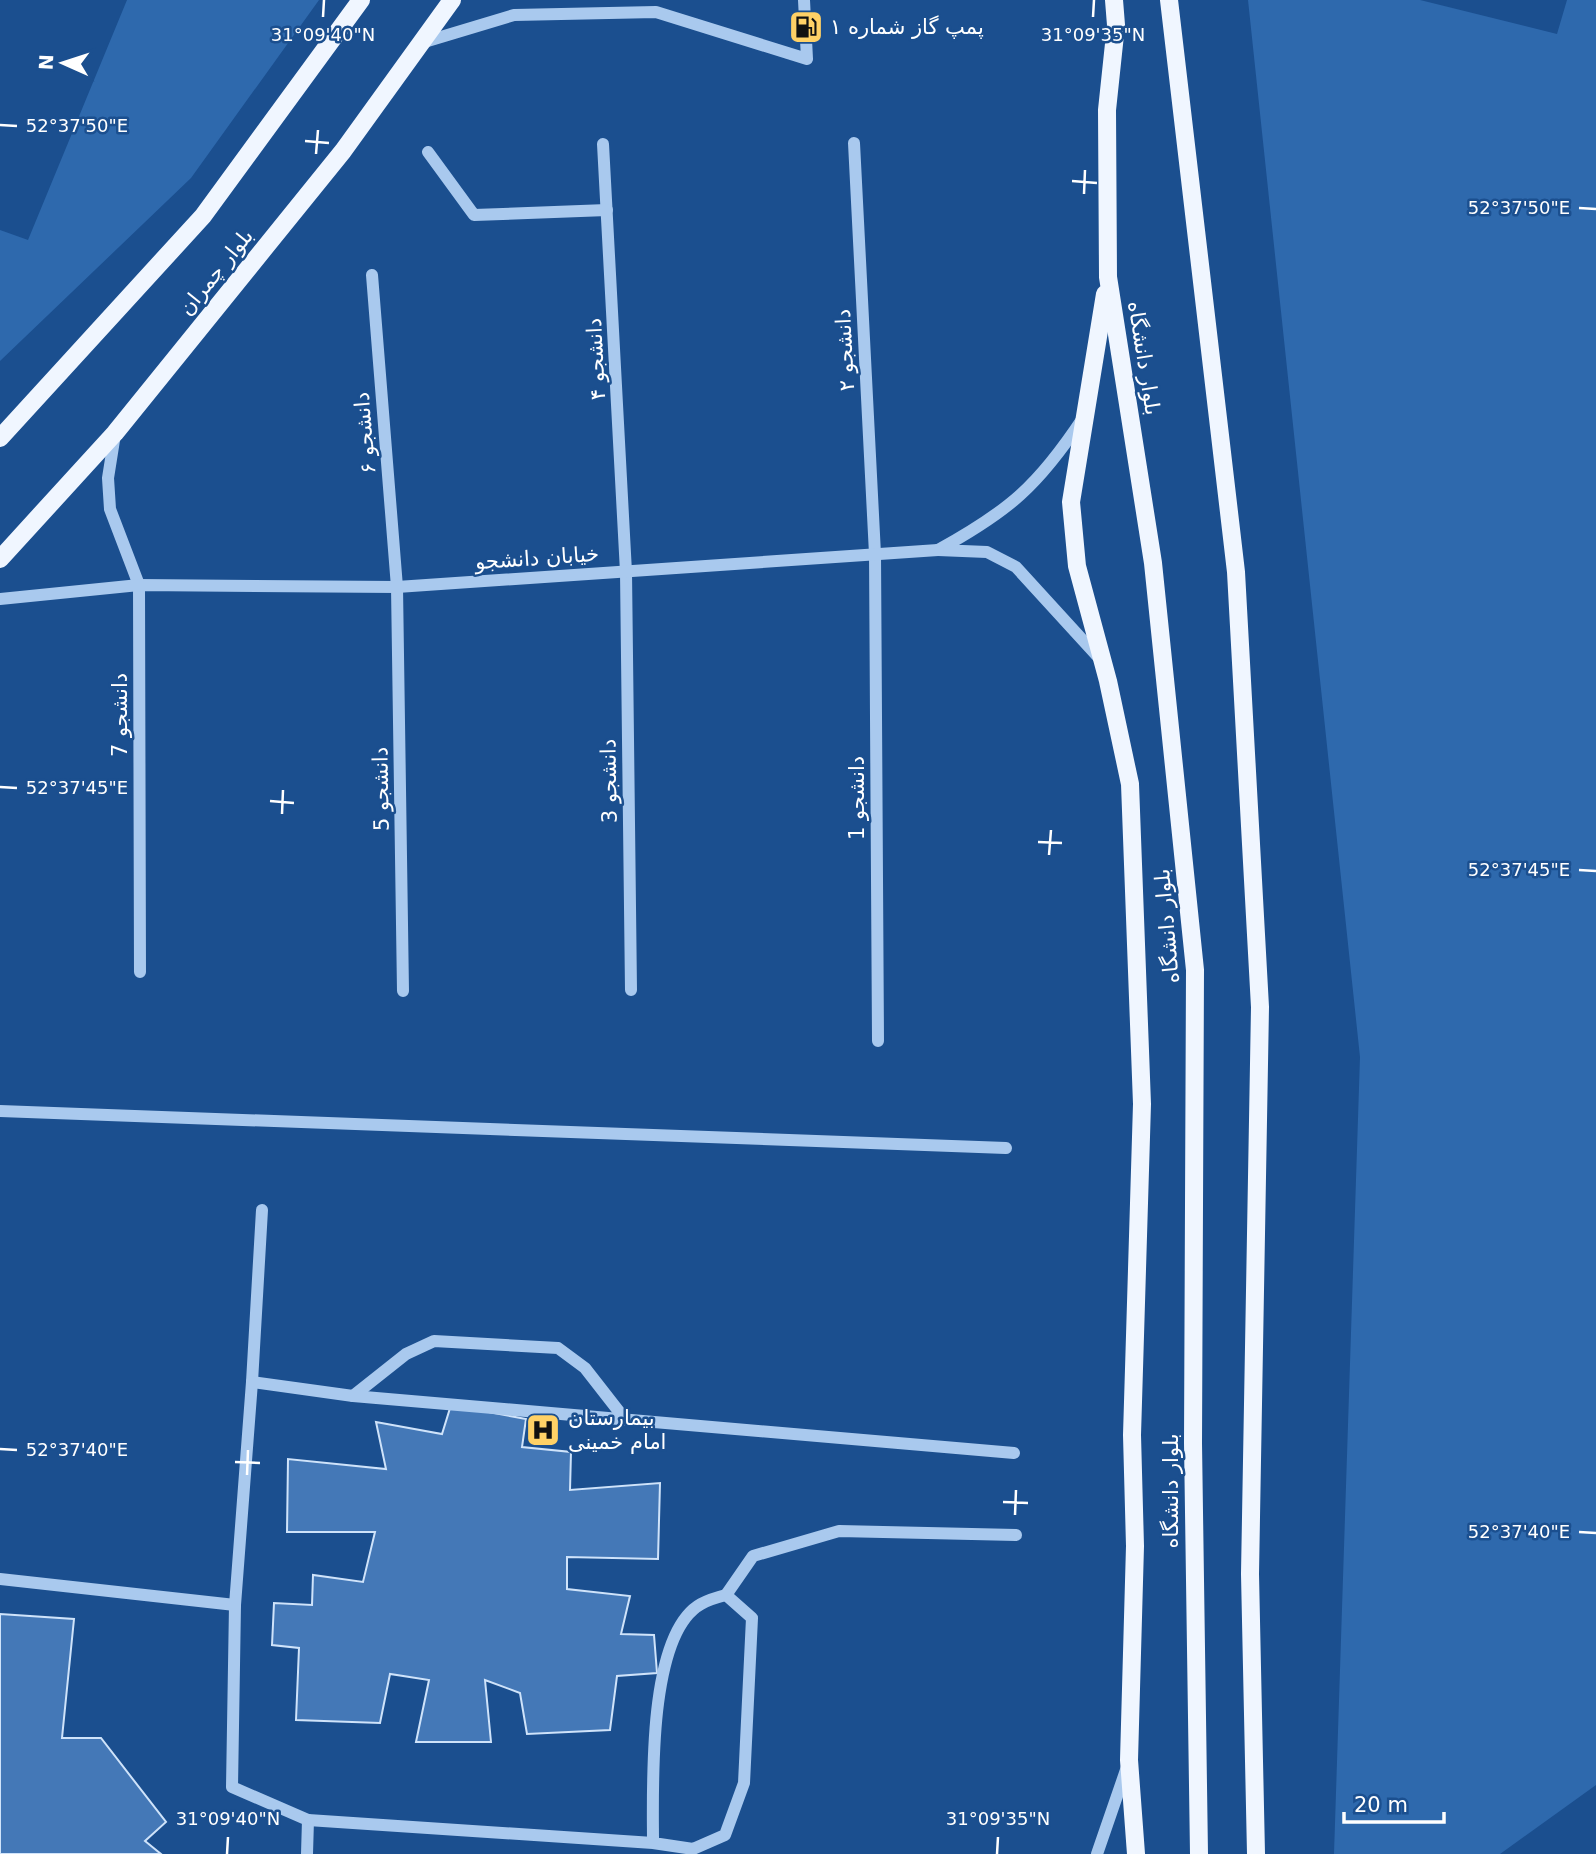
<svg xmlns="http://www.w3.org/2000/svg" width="1596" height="1854" viewBox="0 0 1596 1854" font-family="'DejaVu Sans',Vazirmatn,sans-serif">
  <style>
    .green { fill: #2e69ad }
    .building { fill: #4478b7; stroke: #cfe3fa; stroke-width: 2 }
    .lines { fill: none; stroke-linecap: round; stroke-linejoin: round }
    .minor { stroke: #a9c9ee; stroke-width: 12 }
    .major { stroke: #f0f6ff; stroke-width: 18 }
    .ticks { fill: none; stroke: #fff; stroke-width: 2.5 }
    .labels { text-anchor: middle; stroke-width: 5; stroke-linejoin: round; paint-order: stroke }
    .poi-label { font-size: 21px; fill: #fff; stroke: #1b4f8f; text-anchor: start }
    .street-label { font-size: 21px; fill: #fff; stroke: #1b4f8f }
    .ticks-label { font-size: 18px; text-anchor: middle; fill: #fff; stroke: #1b4f8f; stroke-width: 5; stroke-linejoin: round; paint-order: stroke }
  </style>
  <rect width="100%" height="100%" fill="#1b4f8f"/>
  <g class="green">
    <polygon points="127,0 319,0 191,178 0,361 0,230 28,240"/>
    <polygon points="1248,0 1420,0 1557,34 1567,0 1596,0 1596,1785 1500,1854 1334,1854 1360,1057"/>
  </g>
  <g class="building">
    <polygon points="451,1405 526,1419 522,1447 571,1452 570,1490 660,1483 658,1559 567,1557 567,1589 630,1596 621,1634 654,1635 657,1673 617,1676 610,1730 527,1734 520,1693 485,1680 491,1742 416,1742 429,1680 390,1674 380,1723 296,1720 299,1648 272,1645 274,1603 312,1605 313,1575 363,1582 375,1532 287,1532 288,1459 386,1469 376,1422 442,1434"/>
    <polygon points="0,1614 74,1619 62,1738 101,1738 166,1822 145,1841 161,1854 0,1854"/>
  </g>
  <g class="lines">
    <g class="minor">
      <polyline points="421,43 514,15 656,12 807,59 804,0"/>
      <polyline points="854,143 875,554 878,1041"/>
      <polyline points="603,144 626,572 631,990"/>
      <polyline points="428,152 474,215 607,210"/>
      <polyline points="372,275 397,587 403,991"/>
      <path d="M1083,418C1038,486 1009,511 938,550L987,552L1016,567L1100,659"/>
      <polyline points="115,434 108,478 110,509 139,585 140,972"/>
      <polyline points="0,599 139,585 397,587 938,550"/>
      <polyline points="0,1111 1006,1148"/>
      <polyline points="252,1382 262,1210"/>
      <polyline points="353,1396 406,1354 434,1341 558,1348 585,1368 624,1418"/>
      <polyline points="0,1579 235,1605"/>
      <polyline points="726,1595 753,1556 839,1531 1016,1535"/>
      <path d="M308,1820L653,1843L693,1849L725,1835L744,1783L752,1618L726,1595C718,1597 708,1600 701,1604C647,1634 653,1788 653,1843"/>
      <polyline points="307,1854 308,1820 232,1787 235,1605 252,1382 353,1396 1014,1453"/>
      <polyline points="1097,1854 1127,1767"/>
    </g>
    <g class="major">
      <polyline points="1114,0 1116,25 1107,110 1108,277 1153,563 1195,970 1193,1443 1199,1854"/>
      <polyline points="1169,0 1236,572 1260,1007 1250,1574 1256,1854"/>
      <polyline points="1105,294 1071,502 1077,566 1108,681 1130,784 1142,1104 1132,1435 1135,1546 1129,1760 1136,1854"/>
      <polyline points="0,438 203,216 361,0"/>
      <polyline points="0,559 115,433 343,151 452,0"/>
    </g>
  </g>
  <path class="ticks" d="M323,17L324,0M1093,17L1094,0M0,125L17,126M305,141L329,143M316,154L318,130M1072,181L1097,183M1084,194L1085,170M1579,208L1596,209M0,787L17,788M270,801L294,803M282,814L283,790M1038,842L1062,843M1049,855L1051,830M1579,870L1596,871M0,1449L17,1450M235,1462L260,1463M247,1475L248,1450M1003,1502L1028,1503M1015,1515L1016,1490M1579,1532L1596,1533M227,1854L228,1837M997,1854L998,1837"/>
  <defs>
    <g id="fuel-square" transform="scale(1.75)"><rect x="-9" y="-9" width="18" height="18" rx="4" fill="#ffd166" stroke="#1b4f8f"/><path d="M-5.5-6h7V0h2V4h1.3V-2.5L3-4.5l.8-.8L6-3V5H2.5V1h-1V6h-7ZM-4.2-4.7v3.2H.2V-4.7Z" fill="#111"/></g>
    <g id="hospital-square" transform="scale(1.75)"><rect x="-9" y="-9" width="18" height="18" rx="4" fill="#ffd166" stroke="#1b4f8f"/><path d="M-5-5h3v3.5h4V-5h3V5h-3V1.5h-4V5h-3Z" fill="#111"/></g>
  </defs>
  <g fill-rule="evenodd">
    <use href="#fuel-square" x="806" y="27"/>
    <use href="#hospital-square" x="543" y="1430"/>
  </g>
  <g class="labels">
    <g class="poi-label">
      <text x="830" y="34">پمپ گاز شماره ۱</text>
      <text x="568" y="1425">بیمارستان<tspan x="568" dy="24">امام خمینی</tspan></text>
    </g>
    <g class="street-label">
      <text transform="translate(216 272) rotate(-51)" y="7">بلوار چمران</text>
      <text transform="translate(845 350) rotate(-93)" y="7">دانشجو ۲</text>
      <text transform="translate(1144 358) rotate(81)" y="7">بلوار دانشگاه</text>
      <text transform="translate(596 359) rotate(-93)" y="7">دانشجو ۴</text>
      <text transform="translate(365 433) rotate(-95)" y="7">دانشجو ۶</text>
      <text transform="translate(537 558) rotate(-4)" y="7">خیابان دانشجو</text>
      <text transform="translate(120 715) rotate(-90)" y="7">دانشجو 7</text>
      <text transform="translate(609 781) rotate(-91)" y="7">دانشجو 3</text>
      <text transform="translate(381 789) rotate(-91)" y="7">دانشجو 5</text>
      <text transform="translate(857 798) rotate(-90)" y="7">دانشجو 1</text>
      <text transform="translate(1167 926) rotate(-95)" y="7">بلوار دانشگاه</text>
      <text transform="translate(1171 1491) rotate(-90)" y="7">بلوار دانشگاه</text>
    </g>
  </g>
  <g class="ticks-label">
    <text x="323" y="41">31°09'40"N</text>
    <text x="1093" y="41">31°09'35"N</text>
    <text x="77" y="132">52°37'50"E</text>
    <text x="1519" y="214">52°37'50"E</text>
    <text x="77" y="794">52°37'45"E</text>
    <text x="1519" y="876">52°37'45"E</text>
    <text x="77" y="1456">52°37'40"E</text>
    <text x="1519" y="1538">52°37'40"E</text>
    <text x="228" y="1825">31°09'40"N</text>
    <text x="998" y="1825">31°09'35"N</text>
  </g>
  <g transform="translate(63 63) rotate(273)" stroke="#1b4f8f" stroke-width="5" paint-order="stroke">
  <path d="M0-5L12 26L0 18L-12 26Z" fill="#ffffff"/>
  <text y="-10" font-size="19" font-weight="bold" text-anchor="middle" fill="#ffffff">N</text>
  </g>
  <path d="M1344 1812v10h100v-10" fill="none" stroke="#ffffff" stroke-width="3.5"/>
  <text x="1354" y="1812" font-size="21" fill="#ffffff" stroke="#1b4f8f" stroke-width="5" paint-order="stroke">20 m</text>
</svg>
